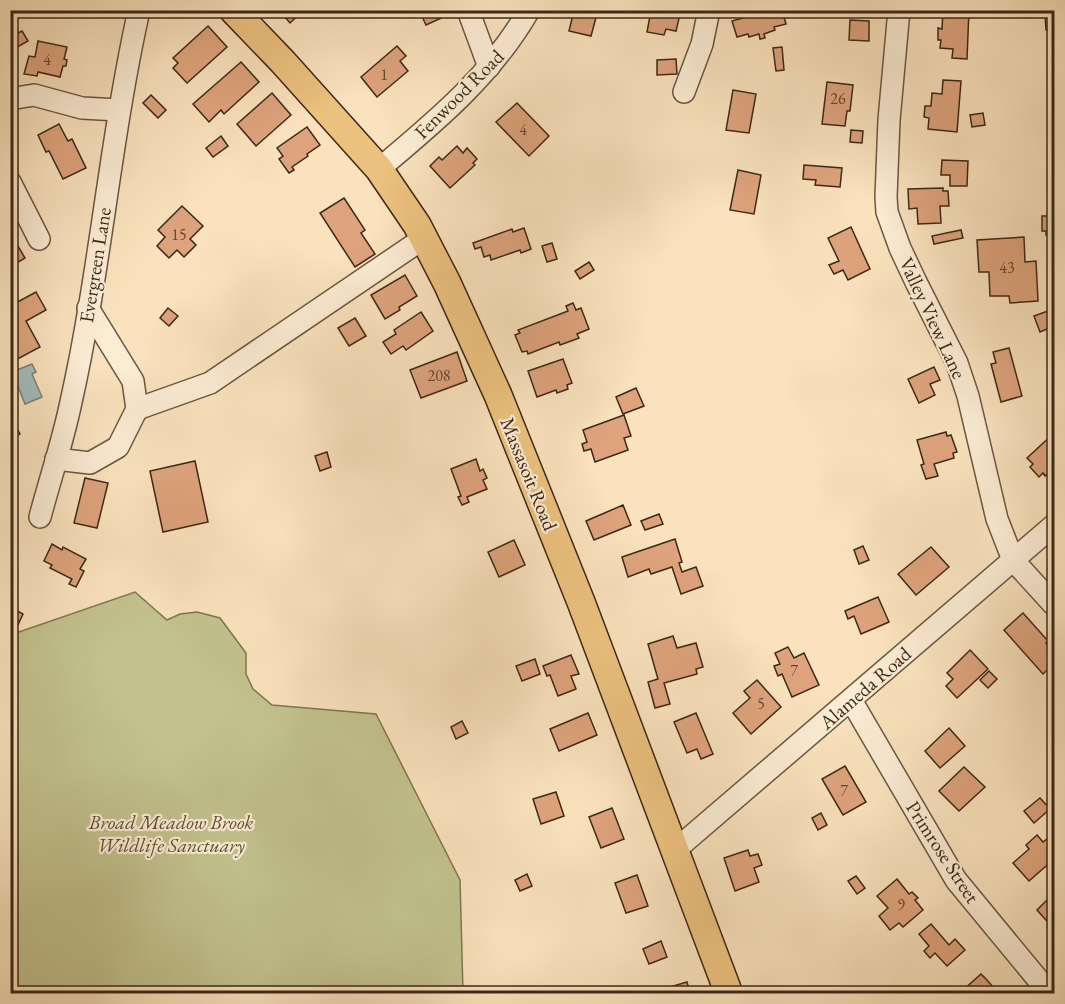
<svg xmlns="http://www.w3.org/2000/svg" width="1065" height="1004" viewBox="0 0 1065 1004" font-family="'EB Garamond',serif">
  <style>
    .green { fill: #c2c28e; stroke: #7f7552; stroke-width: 1.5 }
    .water { fill: #a2bbbb; stroke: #798079; stroke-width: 1.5 }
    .building { fill: #dea37c; stroke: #3c2816; stroke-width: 1.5 }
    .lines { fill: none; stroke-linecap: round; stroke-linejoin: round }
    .minor-casing { stroke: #6b5640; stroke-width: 24 }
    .major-casing { stroke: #3c2816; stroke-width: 30 }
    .minor { stroke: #fbecd4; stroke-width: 21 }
    .major { stroke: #ecc17e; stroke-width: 27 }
    .labels { text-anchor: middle; stroke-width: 4.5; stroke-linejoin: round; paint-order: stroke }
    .number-label { font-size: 16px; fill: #644730 }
    .street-label { font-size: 20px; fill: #3c2816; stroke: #fbecd4 }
    .park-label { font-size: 20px; font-style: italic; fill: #5e4e34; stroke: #fbecd4 }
  </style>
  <rect width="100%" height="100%" fill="#f9e2bd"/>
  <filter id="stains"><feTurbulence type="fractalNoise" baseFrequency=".00333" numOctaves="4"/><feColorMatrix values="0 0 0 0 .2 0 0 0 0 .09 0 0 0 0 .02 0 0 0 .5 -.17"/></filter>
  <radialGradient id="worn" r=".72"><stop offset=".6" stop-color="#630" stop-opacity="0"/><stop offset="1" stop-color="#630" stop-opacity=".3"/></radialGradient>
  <polygon class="green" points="135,592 167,620 180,614 197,612 220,618 246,653 246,674 253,689 272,705 376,714 460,880 463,993 11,993 10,635"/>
  <polygon class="water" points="32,364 36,372 32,374 42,397 25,404 12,372"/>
  <g class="building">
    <polygon points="279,10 304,10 290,23"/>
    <polygon points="419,10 451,10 452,13 426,25"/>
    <polygon points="574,10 598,10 591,36 569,31"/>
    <polygon points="641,10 681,10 676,31 666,29 664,35 647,32 650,16 640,14"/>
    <polygon points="755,10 782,10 786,24 774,27 775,30 764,34 765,38 760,39 759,34 749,37 748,34 737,37 732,21 743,18 742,14"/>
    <polygon points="943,10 969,10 967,59 952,58 953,49 940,48 941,40 938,40 938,28 942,29"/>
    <polygon points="1049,10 1054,10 1054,35 1052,35 1046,30 1045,15"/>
    <polygon points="850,20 869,21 869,41 849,40"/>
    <polygon points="208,26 227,47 187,83 173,68 178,63 173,58"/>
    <polygon points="22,31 28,41 12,50 10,37"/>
    <polygon points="38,41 67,47 64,59 67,60 66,66 63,66 60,77 38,72 37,76 24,74 29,56 35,57"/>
    <polygon points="397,46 406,56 400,61 408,71 377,97 361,77"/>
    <polygon points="782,47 784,70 776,71 773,48"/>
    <polygon points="676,59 677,74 657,75 657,60"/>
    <polygon points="241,62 259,82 224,114 221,110 209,122 193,104"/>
    <polygon points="943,80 961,81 957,132 928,129 929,118 924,117 925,106 931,106 932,93 942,94"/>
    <polygon points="827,82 853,85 850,111 847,111 845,126 822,124"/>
    <polygon points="733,90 756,94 749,133 726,130"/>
    <polygon points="272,93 291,115 256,146 237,124"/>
    <polygon points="151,95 166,110 158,118 143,103"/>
    <polygon points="517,103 549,136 529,156 496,122"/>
    <polygon points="983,113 985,125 972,127 970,115"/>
    <polygon points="59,124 68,141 72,139 86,168 63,179 49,151 46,152 38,135"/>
    <polygon points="307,127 320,145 307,154 308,156 292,167 294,170 289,173 279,159 283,156 277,148"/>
    <polygon points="851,130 863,131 862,143 850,142"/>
    <polygon points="221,136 228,146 213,157 206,148"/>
    <polygon points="457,146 463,153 467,148 477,159 473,163 475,165 450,188 430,166 439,157 442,160"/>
    <polygon points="1050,158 1054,158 1054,181 1051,181"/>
    <polygon points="942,160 968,161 967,186 950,186 950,175 941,175"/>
    <polygon points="804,165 842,168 840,187 815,185 816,180 803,179"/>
    <polygon points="738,170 761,175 754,214 730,210"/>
    <polygon points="943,188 943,191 948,191 949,206 940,206 941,223 918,224 917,208 909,209 908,189"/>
    <polygon points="344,198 365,230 361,233 375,254 355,267 320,213"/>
    <polygon points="182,206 203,226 190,239 196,245 184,257 177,250 169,258 157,246 165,237 158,230"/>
    <polygon points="1042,216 1053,216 1054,235 1046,235 1046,231 1042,231"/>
    <polygon points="851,227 870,269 848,280 843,270 834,274 829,265 839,261 828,238"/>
    <polygon points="524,228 531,249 521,253 520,250 491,260 490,255 484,257 481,247 475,249 473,243 512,229 513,232"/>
    <polygon points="961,230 963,238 934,244 932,236"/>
    <polygon points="1024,237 1025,262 1036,261 1038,301 1010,303 1009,296 990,296 989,272 979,272 977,240"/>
    <polygon points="15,241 25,258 10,267 10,244"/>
    <polygon points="552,243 557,259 547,262 542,246"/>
    <polygon points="589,262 594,270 580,279 575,271"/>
    <polygon points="405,275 417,296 399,307 400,310 385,319 371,295"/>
    <polygon points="36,292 46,310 26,321 40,347 10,363 10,306"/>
    <polygon points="573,303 576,310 581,308 589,329 577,334 579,338 560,345 559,342 528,354 527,351 522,352 515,335 520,333 518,330 568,311 566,306"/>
    <polygon points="168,308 178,316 169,326 160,318"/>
    <polygon points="1048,311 1054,326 1040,332 1034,316"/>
    <polygon points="421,312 433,331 406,350 403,346 391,354 383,342 396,334 394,330"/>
    <polygon points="355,318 366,336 349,346 338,328"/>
    <polygon points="1009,348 1022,396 1001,402 991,364 996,363 993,352"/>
    <polygon points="457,352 467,381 421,398 410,370"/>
    <polygon points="563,359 572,383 567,385 568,389 557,393 556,390 537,397 528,371"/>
    <polygon points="934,367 940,380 930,384 935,395 919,403 908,379"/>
    <polygon points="636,388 644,406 623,414 616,397"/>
    <polygon points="624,415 631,436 624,438 628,450 595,462 591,449 584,451 582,444 587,442 583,430"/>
    <polygon points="10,416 20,434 10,439"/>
    <polygon points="946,432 947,436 951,435 957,452 953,453 954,458 934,464 938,476 926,479 921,465 924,464 917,440"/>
    <polygon points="1052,435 1054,438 1054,468 1045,476 1043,473 1039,477 1030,467 1033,464 1027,458"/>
    <polygon points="327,452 331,467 320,471 315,456"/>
    <polygon points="476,459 480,471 483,469 487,478 483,480 487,489 467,497 469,502 462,505 458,497 461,496 451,469"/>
    <polygon points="195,461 208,522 163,532 150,471"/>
    <polygon points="85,478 108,483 97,528 74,523"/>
    <polygon points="623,505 631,525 594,540 586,521"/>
    <polygon points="659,514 663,524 645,530 641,521"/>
    <polygon points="675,539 682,562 679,563 682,572 696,567 703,586 681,594 672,567 651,574 649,569 628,577 622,557"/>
    <polygon points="514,540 525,565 499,577 488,552"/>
    <polygon points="52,544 62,550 63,547 86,559 80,569 84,571 76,587 69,584 72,579 50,568 52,565 44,561"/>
    <polygon points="863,546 869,560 859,564 854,550"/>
    <polygon points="931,547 949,567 916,595 898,574"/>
    <polygon points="878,597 889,622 861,634 854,616 848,619 845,611"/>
    <polygon points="12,608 23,614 13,635 10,634"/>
    <polygon points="1023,613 1048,641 1046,643 1054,652 1054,664 1043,674 1004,630"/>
    <polygon points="673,636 677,648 696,643 703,667 696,669 697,674 664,683 670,704 655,708 648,682 658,679 648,644"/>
    <polygon points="788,647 794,658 804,653 819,685 792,697 782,674 778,676 774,666 780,664 775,653"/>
    <polygon points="970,650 988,669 957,698 946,686 953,679 947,673"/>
    <polygon points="571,655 579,674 571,676 576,689 558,696 550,675 547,676 543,666"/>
    <polygon points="535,659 540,674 522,681 516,666"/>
    <polygon points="989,671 997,679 988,688 980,680"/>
    <polygon points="757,680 781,707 751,734 733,713 750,698 744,691"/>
    <polygon points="588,713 597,735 559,751 550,729"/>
    <polygon points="696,713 713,754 701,759 697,749 687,753 674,722"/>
    <polygon points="462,721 468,733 456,739 451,727"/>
    <polygon points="949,728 965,746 940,768 925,751"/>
    <polygon points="845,766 866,802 843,815 822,779"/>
    <polygon points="964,767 985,787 959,811 939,791"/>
    <polygon points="556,792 564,816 541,824 533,799"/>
    <polygon points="1040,798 1050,809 1034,823 1024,811"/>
    <polygon points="612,808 624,839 601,848 589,817"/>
    <polygon points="821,813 827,825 818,830 812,818"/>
    <polygon points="1037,835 1043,842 1048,838 1054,845 1054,849 1051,852 1054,859 1029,881 1013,863 1029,849 1026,845"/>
    <polygon points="748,850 750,856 758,854 762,865 754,868 759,882 735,891 724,858"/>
    <polygon points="527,874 532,886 520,891 515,880"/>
    <polygon points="637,875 648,906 626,913 615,883"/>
    <polygon points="856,876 865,888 857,894 848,881"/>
    <polygon points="897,879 909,894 912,892 918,898 915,900 923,910 903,927 899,923 890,930 879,916 888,908 877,896"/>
    <polygon points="1054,893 1054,929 1037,910"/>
    <polygon points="931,924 949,945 955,939 965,950 947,966 935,953 930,958 924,951 929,946 919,934"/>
    <polygon points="661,941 667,957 649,964 643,949"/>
    <polygon points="981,974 987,980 999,994 965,994 962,991"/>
    <polygon points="687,982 690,994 664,994 663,989"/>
  </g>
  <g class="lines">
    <g class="minor-casing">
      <g id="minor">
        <polyline points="468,10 489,67"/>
        <polyline points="899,10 889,120 886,197 887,212 900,248 916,282 957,363 968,396 997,519 1013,560 1054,605"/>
        <polyline points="684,92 702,44 709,10"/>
        <polyline points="10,99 34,95 82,108 119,110"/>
        <path d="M379,169C435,122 492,75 529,10"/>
        <polyline points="10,182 39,239"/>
        <polyline points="137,409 210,383 424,238"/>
        <polyline points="56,459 90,463 118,447 137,409 133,381 88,308"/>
        <path d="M40,517C50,479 63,441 71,402C100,273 110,140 139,10"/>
        <polyline points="851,700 956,880 1050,994"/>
        <polyline points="674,851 1054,525"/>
      </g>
    </g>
    <g class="major-casing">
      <polyline id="major" points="233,10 283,62 379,169 417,225 447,283 498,395 581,602 729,994"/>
    </g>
    <use href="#minor" class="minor"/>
    <use href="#major" class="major"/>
  </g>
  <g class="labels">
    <g class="number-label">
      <text x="47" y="65">4</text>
      <text x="384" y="80">1</text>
      <text x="838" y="104">26</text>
      <text x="523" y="135">4</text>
      <text x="179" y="240">15</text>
      <text x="1007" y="273">43</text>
      <text x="439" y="381">208</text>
      <text x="794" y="676">7</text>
      <text x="761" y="709">5</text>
      <text x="844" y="796">7</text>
      <text x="901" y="910">9</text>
    </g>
    <g class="street-label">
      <text transform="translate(459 94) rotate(-45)" y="7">Fenwood Road</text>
      <text transform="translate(95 265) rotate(-81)" y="7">Evergreen Lane</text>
      <text transform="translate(933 318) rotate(65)" y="7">Valley View Lane</text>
      <text transform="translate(529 474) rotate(68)" y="7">Massasoit Road</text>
      <text transform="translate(865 688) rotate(-41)" y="7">Alameda Road</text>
      <text transform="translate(943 852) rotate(57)" y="7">Primrose Street</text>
    </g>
    <g class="park-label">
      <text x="171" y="829">Broad Meadow Brook<tspan x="171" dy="23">Wildlife Sanctuary</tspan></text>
    </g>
  </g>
  <rect width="1065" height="1004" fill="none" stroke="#f9e2bd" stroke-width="36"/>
  <rect x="12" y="12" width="1041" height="980" fill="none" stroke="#3c2816" stroke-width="3"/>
  <rect x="18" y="18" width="1029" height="968" fill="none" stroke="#3c2816" stroke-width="1.5"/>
  <rect width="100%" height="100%" filter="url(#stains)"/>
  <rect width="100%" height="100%" fill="url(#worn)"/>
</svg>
